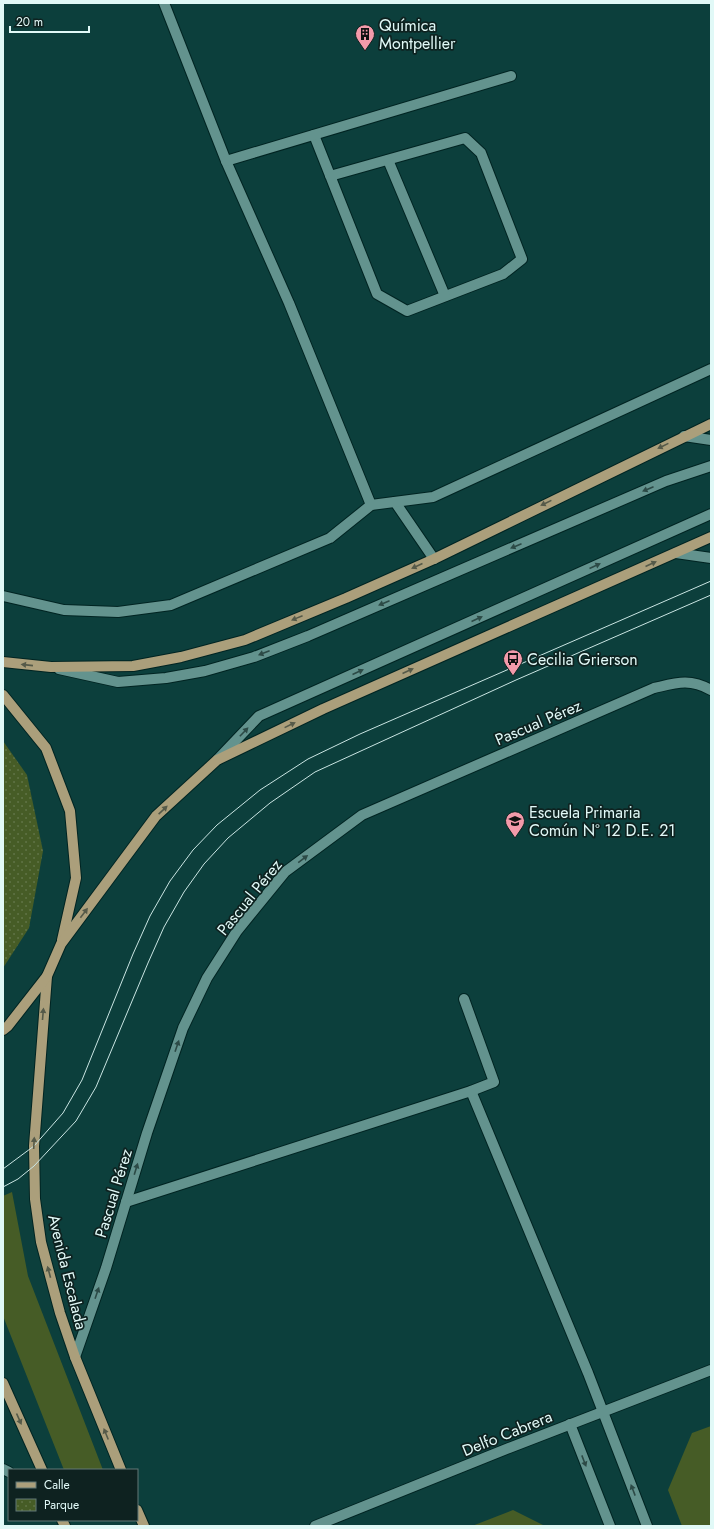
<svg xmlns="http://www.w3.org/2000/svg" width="714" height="1529" viewBox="0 0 714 1529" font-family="Jost,sans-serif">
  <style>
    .grass { fill: #465c26 }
    .park { fill: url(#park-dots) }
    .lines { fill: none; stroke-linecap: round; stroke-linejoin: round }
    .minor-casing { stroke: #002422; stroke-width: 12 }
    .major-casing { stroke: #002422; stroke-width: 12 }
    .minor { stroke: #63938e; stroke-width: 10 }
    .major { stroke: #ab9f7b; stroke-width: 10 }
    .tram { stroke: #cae5e3; stroke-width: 1 }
    .oneway { fill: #555a49 }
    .oneway2 { fill: #2c4a46 }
    .labels { text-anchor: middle; stroke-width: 3.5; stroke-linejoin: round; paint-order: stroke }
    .poi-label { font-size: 16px; fill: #e1f9f7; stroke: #0e2220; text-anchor: start }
    .street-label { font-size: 16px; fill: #e1f9f7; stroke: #0e2220 }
  </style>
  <defs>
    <pattern id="park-dots" width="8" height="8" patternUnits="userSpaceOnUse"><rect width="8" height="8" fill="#465c26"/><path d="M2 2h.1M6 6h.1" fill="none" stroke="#607446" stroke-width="1.8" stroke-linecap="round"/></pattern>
  </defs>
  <rect width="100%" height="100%" fill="#0c3f3c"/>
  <g class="grass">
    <polygon points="12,1192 28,1276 103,1470 64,1470 3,1316 3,1196"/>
    <polygon points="711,1426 711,1526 682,1526 668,1490 692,1433"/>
    <polygon points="513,1510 545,1526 472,1526"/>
  </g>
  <polygon class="park" points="3,741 27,775 43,851 29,928 3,968"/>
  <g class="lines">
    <g class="minor-casing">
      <g id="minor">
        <polyline points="164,3 226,161 289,303 371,505"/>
        <polyline points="314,135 377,294 407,311 503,274 522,259 481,153 465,138 330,176"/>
        <polyline points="388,160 445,296"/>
        <polyline points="226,161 511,76"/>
        <polyline points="684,436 711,440"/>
        <polyline points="395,502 434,559"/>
        <polyline points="676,553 711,558"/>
        <polyline points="3,596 64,610 118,612 171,605 330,538 371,505 433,497 711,369"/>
        <polyline points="59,669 118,682 166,678 205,671 254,657 308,636 666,481 711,466"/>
        <polyline points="218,759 259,716 711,514"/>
        <polyline points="471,1091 588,1373 647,1526"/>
        <polyline points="126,1202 471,1091 494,1082 464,999"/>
        <path d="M75,1357L106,1268L147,1133L183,1028L207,978L237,931L285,872L362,815L654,688C676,683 689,678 711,690"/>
        <polyline points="570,1424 610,1526"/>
        <polyline points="3,1469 9,1472"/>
        <polyline points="315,1526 509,1448 711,1370"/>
      </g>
    </g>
    <g class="major-casing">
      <g id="major">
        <polyline points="3,662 51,667 133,666 181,657 245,640 346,598 434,559 711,424"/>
        <polyline points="3,695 46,748 70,811 76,878 62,940"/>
        <polyline points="47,976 34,1146 35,1199 41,1242 60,1313 75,1357 121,1470"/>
        <polyline points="3,1030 8,1026 47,976 61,944 156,816 217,760 323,709 711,537"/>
        <polyline points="3,1383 42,1470"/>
        <polyline points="137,1510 144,1526"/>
        <polyline points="62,1520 65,1526"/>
      </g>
    </g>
    <use href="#minor" class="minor"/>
    <use href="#major" class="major"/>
    <g class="tram">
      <polyline points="3,1169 34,1146 63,1113 82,1080 133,954 150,916 170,881 193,850 217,825 260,790 308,759 360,734 711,581"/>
      <polyline points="3,1187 18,1179 34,1166 76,1121 96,1087 148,963 164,927 184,892 204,864 228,838 270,803 315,772 516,680 711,595"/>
    </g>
  </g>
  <defs><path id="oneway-solid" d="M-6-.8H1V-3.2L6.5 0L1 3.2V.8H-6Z"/></defs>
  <g class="oneway">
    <use href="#oneway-solid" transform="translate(663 446) rotate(154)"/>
    <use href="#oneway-solid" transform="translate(546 503) rotate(154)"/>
    <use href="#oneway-solid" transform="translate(651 564) rotate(-24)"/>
    <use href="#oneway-solid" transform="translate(417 566) rotate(156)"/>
    <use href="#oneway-solid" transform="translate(297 618) rotate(158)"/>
    <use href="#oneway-solid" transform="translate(27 665) rotate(-174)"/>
    <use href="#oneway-solid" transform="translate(408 671) rotate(-24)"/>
    <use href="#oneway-solid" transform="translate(290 725) rotate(-26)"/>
    <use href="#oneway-solid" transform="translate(163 810) rotate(-43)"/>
    <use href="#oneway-solid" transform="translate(84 913) rotate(-53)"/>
    <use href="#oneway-solid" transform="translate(43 1014) rotate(-85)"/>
    <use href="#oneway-solid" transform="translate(34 1143) rotate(-87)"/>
    <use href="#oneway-solid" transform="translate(49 1272) rotate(-105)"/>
    <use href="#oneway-solid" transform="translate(19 1419) rotate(66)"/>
    <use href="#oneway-solid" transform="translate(106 1434) rotate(-112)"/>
  </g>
  <g class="oneway2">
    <use href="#oneway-solid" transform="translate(648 489) rotate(157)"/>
    <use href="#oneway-solid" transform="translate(516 546) rotate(157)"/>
    <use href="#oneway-solid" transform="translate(595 566) rotate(-24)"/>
    <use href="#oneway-solid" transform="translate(384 603) rotate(157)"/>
    <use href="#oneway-solid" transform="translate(477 619) rotate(-24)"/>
    <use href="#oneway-solid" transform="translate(264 653) rotate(159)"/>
    <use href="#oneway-solid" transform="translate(358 672) rotate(-24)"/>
    <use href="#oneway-solid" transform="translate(244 732) rotate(-46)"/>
    <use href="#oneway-solid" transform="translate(303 859) rotate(-37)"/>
    <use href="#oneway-solid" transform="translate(177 1046) rotate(-71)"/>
    <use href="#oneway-solid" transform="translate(136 1169) rotate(-73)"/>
    <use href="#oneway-solid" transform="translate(97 1293) rotate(-71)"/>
    <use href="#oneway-solid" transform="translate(584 1461) rotate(69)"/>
    <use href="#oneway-solid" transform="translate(633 1490) rotate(-111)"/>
  </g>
  <defs>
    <g id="building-pin" transform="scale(1)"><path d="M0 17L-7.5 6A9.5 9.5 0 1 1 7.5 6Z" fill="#f39aaa" stroke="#0e2220"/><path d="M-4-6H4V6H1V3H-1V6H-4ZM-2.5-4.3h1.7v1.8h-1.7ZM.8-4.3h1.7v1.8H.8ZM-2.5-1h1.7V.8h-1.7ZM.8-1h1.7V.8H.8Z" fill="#111"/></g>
    <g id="bus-pin" transform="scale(1)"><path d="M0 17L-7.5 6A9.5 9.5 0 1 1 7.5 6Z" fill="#f39aaa" stroke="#0e2220"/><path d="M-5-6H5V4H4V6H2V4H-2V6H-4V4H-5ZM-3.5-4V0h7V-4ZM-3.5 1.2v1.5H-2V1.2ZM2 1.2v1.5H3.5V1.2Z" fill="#111"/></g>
    <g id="school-pin" transform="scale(1)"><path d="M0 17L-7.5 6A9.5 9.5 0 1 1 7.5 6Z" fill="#f39aaa" stroke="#0e2220"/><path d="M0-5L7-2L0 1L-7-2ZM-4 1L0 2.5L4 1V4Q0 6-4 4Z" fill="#111"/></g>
  </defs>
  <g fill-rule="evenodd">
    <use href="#building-pin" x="365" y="34"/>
    <use href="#bus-pin" x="513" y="659"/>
    <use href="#school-pin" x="515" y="821"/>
  </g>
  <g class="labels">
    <g class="poi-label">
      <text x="379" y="31">Química<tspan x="379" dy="18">Montpellier</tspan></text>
      <text x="527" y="665">Cecilia Grierson</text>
      <text x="529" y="818">Escuela Primaria<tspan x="529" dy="18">Común N° 12 D.E. 21</tspan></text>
    </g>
    <g class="street-label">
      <text transform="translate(538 722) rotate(-23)" y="6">Pascual Pérez</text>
      <text transform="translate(249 897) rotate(-51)" y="6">Pascual Pérez</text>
      <text transform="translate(113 1193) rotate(-73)" y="6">Pascual Pérez</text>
      <text transform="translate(68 1272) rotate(76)" y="6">Avenida Escalada</text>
      <text transform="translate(507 1433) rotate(-22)" y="6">Delfo Cabrera</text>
    </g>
  </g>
  <rect width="714" height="1529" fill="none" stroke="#e1f9f7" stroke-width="8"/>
  <rect x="8" y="1469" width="130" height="52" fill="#0e2220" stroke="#627876"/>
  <rect x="16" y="1482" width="20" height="6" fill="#ab9f7b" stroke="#627876"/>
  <text x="44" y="1489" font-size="12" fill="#e1f9f7">Calle</text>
  <rect x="16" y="1499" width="20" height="12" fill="url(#park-dots)" stroke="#627876"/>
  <text x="44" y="1509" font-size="12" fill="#e1f9f7">Parque</text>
  <path d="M10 26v6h79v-6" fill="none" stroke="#e1f9f7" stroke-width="2"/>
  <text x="16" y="26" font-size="12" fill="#e1f9f7" stroke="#0e2220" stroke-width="3" paint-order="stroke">20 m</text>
</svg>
